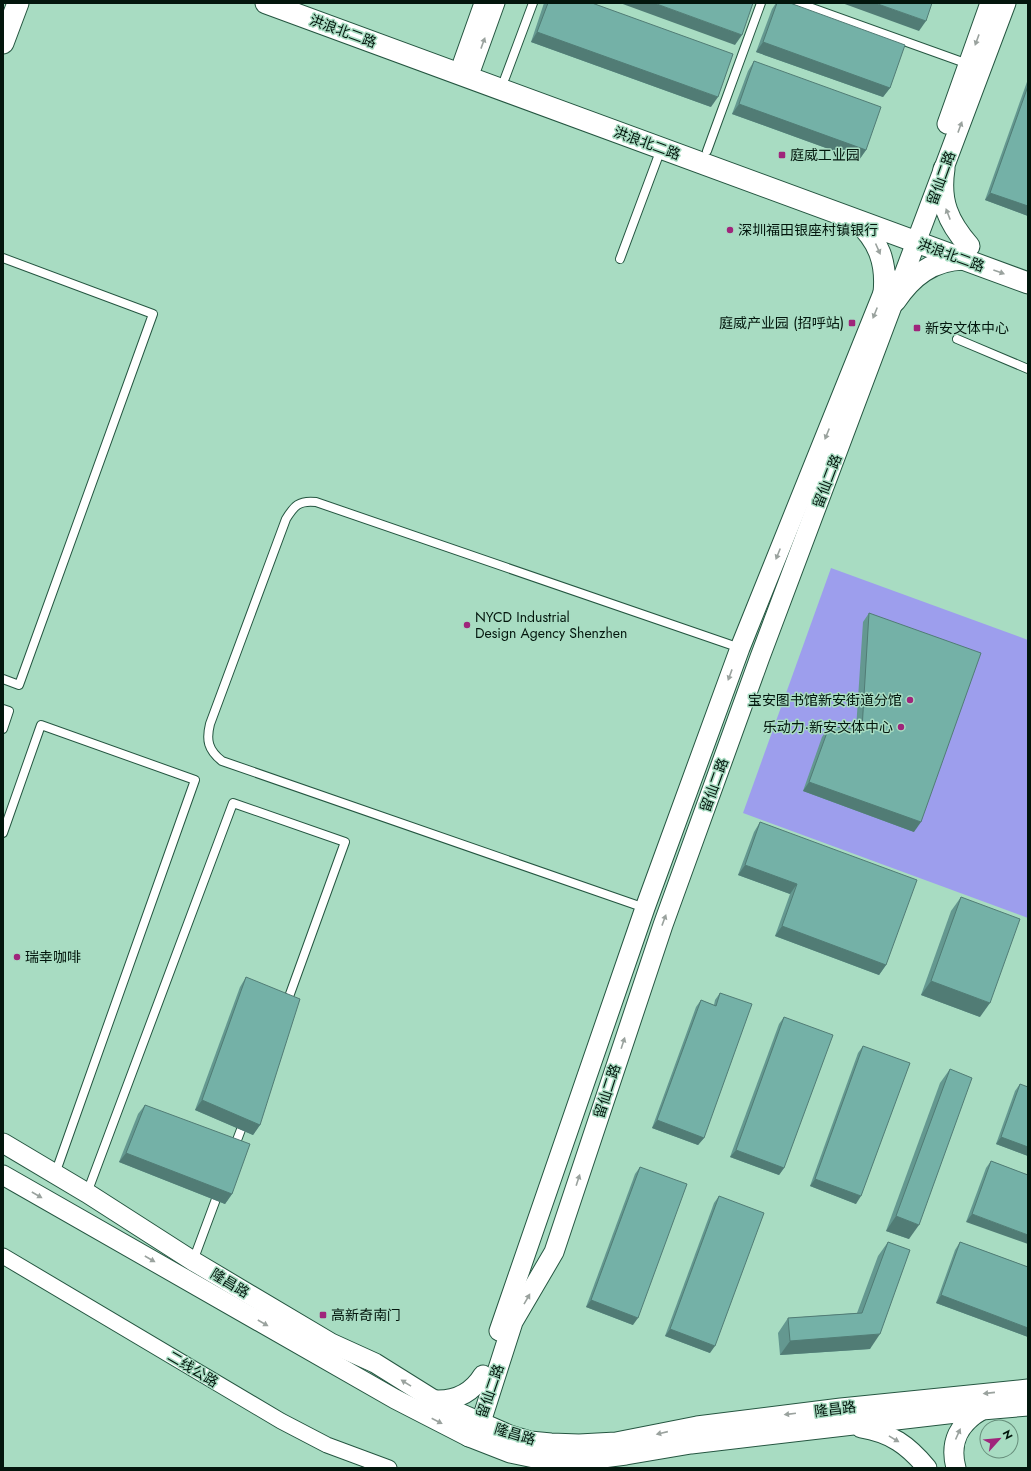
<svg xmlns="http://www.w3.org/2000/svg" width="1031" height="1471" viewBox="0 0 1031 1471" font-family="Jost,'Noto Sans SC',sans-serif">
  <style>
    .green { fill: #9d9eed }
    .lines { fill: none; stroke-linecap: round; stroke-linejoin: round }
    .service-casing { stroke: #255641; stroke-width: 10 }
    .minor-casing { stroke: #255641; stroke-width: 17 }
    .tertiary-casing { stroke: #255641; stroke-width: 21 }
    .secondary-casing { stroke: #255641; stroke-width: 23 }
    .service { stroke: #fff; stroke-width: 8 }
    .minor { stroke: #fff; stroke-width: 15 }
    .tertiary { stroke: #fff; stroke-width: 19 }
    .secondary { stroke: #fff; stroke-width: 21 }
    .wall { fill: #649890 }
    .shaded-wall { fill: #517c75 }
    .building { fill: #74b1a7; stroke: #517c75 }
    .oneway { fill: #9aa29e }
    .poi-dot { fill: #9f257b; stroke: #a8dcc2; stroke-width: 1.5 }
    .labels { text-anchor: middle; stroke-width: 3; stroke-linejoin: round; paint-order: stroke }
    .street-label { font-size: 14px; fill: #03160d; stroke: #a8dcc2 }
    .poi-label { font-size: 14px; fill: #03160d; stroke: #a8dcc2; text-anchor: start }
  </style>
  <rect width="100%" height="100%" fill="#a8dcc2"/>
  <polygon class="green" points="831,568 1028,640 1028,918 743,813"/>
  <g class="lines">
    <g class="service-casing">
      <g id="service">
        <polyline points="798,3 968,64"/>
        <polyline points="505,78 533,3"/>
        <polyline points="707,151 761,3"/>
        <polyline points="3,258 153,314 19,685 3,679"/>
        <polyline points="620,259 661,149"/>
        <polyline points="957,339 1028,369"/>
        <polyline points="3,709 9,711 3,729"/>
        <polyline points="3,833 41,725 195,780 55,1174"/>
        <path d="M645,908L222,761C208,750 206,740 210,724L286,519C294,506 299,500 316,502L740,648"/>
        <polyline points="234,1148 245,1119"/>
        <polyline points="87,1193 233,803 345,842 286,1005"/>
        <polyline points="193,1261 219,1191"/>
      </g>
    </g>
    <g class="minor-casing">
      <g id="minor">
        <polyline points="482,3 461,62 464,76 474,67 497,3"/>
        <polyline points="3,1256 281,1421 327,1445 389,1468"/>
      </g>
    </g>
    <g class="tertiary-casing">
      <g id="tertiary">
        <polyline points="947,124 990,3"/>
        <polyline points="3,1143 87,1193 193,1261 331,1343 375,1363 431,1398 453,1410 510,1435 530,1441 551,1443 579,1444 616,1442 697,1426 841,1408 1028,1389"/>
        <polyline points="3,1175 395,1399 469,1437 510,1453 534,1458 557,1460 595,1459 626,1455 691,1444 982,1410 1028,1406"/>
        <polyline points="499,1331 645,908 740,648 889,278"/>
        <path d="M435,1400C456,1401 472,1393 483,1375"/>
        <path d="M861,1428C891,1433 908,1445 927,1468"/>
        <polyline points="469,1437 481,1422 513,1322 554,1252 663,925 760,657 1006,3"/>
        <path d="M956,1468C949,1442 959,1423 982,1410"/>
      </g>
    </g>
    <g class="secondary-casing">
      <g id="secondary">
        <polyline points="266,3 1028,283"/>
        <polyline points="3,43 18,3"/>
        <path d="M944,169C939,201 948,222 969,246"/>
        <path d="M857,221C879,241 887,263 884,293"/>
        <path d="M895,301C912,276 932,260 964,259"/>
      </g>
    </g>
    <use href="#service" class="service"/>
    <use href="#minor" class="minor"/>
    <use href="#tertiary" class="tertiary"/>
    <use href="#secondary" class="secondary"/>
  </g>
  <g class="wall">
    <polygon points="544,3 592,3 711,107 531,42"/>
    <polygon points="776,3 790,3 890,88 883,97 756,52 772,9"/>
    <polygon points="754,61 866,150 859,160 732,114 748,71"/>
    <polygon points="1028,79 1028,216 985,200"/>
    <polygon points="869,613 914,832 803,791 822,737 829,727 856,729 863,622"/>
    <polygon points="760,822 886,965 879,975 775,936 790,894 738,875 754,832"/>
    <polygon points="961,897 980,1017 921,995 951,911"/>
    <polygon points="246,977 260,1125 253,1135 195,1110 240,987"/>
    <polygon points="720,993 704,1138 698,1145 652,1128 696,1007 701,1000 714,1005 715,1000"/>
    <polygon points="784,1017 784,1168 779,1175 730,1157 779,1024"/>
    <polygon points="863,1046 856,1204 810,1186 858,1053"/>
    <polygon points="950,1069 909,1239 886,1231 940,1083"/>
    <polygon points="1020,1084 1028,1156 996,1144 1015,1091"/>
    <polygon points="145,1105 232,1194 225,1204 119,1162 138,1114"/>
    <polygon points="991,1161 1028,1175 966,1222 986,1168"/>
    <polygon points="640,1167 633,1325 586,1307 635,1174"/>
    <polygon points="719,1196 710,1353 665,1336 714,1203"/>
    <polygon points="888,1242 870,1349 780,1355 778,1333 788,1318 857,1313 878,1256"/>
    <polygon points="960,1242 1028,1267 1028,1337 936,1303 955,1250"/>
  </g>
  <g class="shaded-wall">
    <polygon points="620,3 654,3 742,35 735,45"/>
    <polygon points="842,3 875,3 926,21 919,31"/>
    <polygon points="537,32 718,97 711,107 531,42"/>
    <polygon points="763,42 890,88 883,97 756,52"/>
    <polygon points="739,104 866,150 859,160 732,114"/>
    <polygon points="990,193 1028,206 1028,216 985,200"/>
    <polygon points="809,782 921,822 914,832 803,791"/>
    <polygon points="745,865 797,884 790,894 738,875"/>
    <polygon points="782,926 886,965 879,975 775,936"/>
    <polygon points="931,981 990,1003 980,1017 921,995"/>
    <polygon points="202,1100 260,1125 253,1135 195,1110"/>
    <polygon points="657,1120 704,1138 698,1145 652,1128"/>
    <polygon points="1001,1137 1028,1147 1028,1156 996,1144"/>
    <polygon points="736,1150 784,1168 779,1175 730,1157"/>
    <polygon points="126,1153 232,1194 225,1204 119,1162"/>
    <polygon points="815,1179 861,1196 856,1204 810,1186"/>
    <polygon points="972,1214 1028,1235 1028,1244 966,1222"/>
    <polygon points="896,1216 919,1225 909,1239 886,1231"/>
    <polygon points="941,1295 1028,1328 1028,1337 936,1303"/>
    <polygon points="591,1300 638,1318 633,1325 586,1307"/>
    <polygon points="670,1329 715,1346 710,1353 665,1336"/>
    <polygon points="880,1334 870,1349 780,1355 790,1341"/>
  </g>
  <g class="building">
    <polygon points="548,3 592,3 733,54 718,97 537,32"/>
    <polygon points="654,3 753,3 742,35"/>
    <polygon points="777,3 790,3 905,45 890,88 763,42"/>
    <polygon points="875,3 932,3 926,21"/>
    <polygon points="754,61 881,107 866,150 739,104"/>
    <polygon points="1028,86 1028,206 990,193"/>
    <polygon points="869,613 981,653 921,822 809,782 829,727 862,729"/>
    <polygon points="760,822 917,880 886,965 782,926 797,884 745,865"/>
    <polygon points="961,897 1020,919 990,1003 931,981"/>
    <polygon points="246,977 300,999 260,1125 202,1100"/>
    <polygon points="720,993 752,1004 704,1138 657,1120 701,1000 716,1006"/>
    <polygon points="784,1017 833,1035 784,1168 736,1150"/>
    <polygon points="863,1046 910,1063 861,1196 815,1179"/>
    <polygon points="950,1069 972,1078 919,1225 896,1216"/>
    <polygon points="1020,1084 1028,1087 1028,1147 1001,1137"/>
    <polygon points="145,1105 250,1144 232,1194 126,1153"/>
    <polygon points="991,1161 1028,1175 1028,1235 972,1214"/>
    <polygon points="640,1167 687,1184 638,1318 591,1300"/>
    <polygon points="719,1196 764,1213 715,1346 670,1329"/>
    <polygon points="888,1242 910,1250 880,1334 790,1341 788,1318 862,1313"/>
    <polygon points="960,1242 1028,1267 1028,1328 941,1295"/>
  </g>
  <defs><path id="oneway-solid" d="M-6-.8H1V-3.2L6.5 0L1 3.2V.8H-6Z"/></defs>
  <g class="oneway">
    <use href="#oneway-solid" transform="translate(977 40) rotate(110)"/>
    <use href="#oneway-solid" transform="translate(483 43) rotate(-70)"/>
    <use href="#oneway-solid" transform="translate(960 127) rotate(-70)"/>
    <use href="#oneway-solid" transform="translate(948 214) rotate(-111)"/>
    <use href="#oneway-solid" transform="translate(878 249) rotate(66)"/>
    <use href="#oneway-solid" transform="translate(999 272) rotate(20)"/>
    <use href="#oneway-solid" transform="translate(875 313) rotate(112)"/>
    <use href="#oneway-solid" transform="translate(827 434) rotate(112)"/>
    <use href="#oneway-solid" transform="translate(778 554) rotate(112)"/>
    <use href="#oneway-solid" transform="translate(730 675) rotate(110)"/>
    <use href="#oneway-solid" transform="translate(664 920) rotate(-70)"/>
    <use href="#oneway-solid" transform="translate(623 1043) rotate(-72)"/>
    <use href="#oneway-solid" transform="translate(578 1180) rotate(-72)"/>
    <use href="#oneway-solid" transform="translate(37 1195) rotate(30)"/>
    <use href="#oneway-solid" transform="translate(150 1259) rotate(30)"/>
    <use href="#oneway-solid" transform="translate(527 1299) rotate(-60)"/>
    <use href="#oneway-solid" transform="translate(263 1323) rotate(30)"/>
    <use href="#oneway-solid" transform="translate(406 1383) rotate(-148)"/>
    <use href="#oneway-solid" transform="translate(989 1393) rotate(174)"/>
    <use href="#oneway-solid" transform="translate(790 1414) rotate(173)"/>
    <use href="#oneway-solid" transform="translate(437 1421) rotate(27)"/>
    <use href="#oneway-solid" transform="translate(662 1433) rotate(167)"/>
    <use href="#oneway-solid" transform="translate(958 1434) rotate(-66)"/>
    <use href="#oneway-solid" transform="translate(894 1439) rotate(31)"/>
  </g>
  <g class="poi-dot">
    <rect x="778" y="151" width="8" height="8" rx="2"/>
    <circle cx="730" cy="230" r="4"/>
    <rect x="848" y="319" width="8" height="8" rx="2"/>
    <rect x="913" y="324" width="8" height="8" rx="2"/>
    <circle cx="467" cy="625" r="4"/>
    <circle cx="910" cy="700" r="4"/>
    <circle cx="901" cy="727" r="4"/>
    <circle cx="17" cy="957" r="4"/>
    <rect x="319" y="1311" width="8" height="8" rx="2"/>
  </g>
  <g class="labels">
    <g class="street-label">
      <text transform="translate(343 31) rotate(20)" y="5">洪浪北二路</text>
      <text transform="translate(647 143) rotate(20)" y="5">洪浪北二路</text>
      <text transform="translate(941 178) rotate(-70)" y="5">留仙二路</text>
      <text transform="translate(951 255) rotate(20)" y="5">洪浪北二路</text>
      <text transform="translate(827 481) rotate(-69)" y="5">留仙二路</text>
      <text transform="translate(714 785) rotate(-70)" y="5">留仙二路</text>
      <text transform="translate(607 1091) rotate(-72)" y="5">留仙二路</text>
      <text transform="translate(230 1283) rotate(31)" y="5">隆昌路</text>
      <text transform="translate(193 1369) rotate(31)" y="5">二线公路</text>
      <text transform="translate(490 1391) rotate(-71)" y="5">留仙二路</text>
      <text transform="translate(835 1409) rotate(-7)" y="5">隆昌路</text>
      <text transform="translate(515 1434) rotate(17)" y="5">隆昌路</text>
    </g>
    <g class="poi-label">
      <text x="790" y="160">庭威工业园</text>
      <text x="738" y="235">深圳福田银座村镇银行</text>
      <text x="844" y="328" text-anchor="end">庭威产业园 (招呼站)</text>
      <text x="925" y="333">新安文体中心</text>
      <text x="475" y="622">NYCD Industrial<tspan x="475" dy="16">Design Agency Shenzhen</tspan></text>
      <text x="902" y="705" text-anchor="end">宝安图书馆新安街道分馆</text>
      <text x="893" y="732" text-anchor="end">乐动力·新安文体中心</text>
      <text x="25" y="962">瑞幸咖啡</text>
      <text x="331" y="1320">高新奇南门</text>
    </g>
  </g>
  <rect width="1031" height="1471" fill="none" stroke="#03160d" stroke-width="8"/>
  <g transform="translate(999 1439) rotate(63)"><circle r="19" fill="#a8dcc2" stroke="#668d7a"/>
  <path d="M0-3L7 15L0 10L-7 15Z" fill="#9f257b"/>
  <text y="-6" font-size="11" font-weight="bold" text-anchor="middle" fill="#03160d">N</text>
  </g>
</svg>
